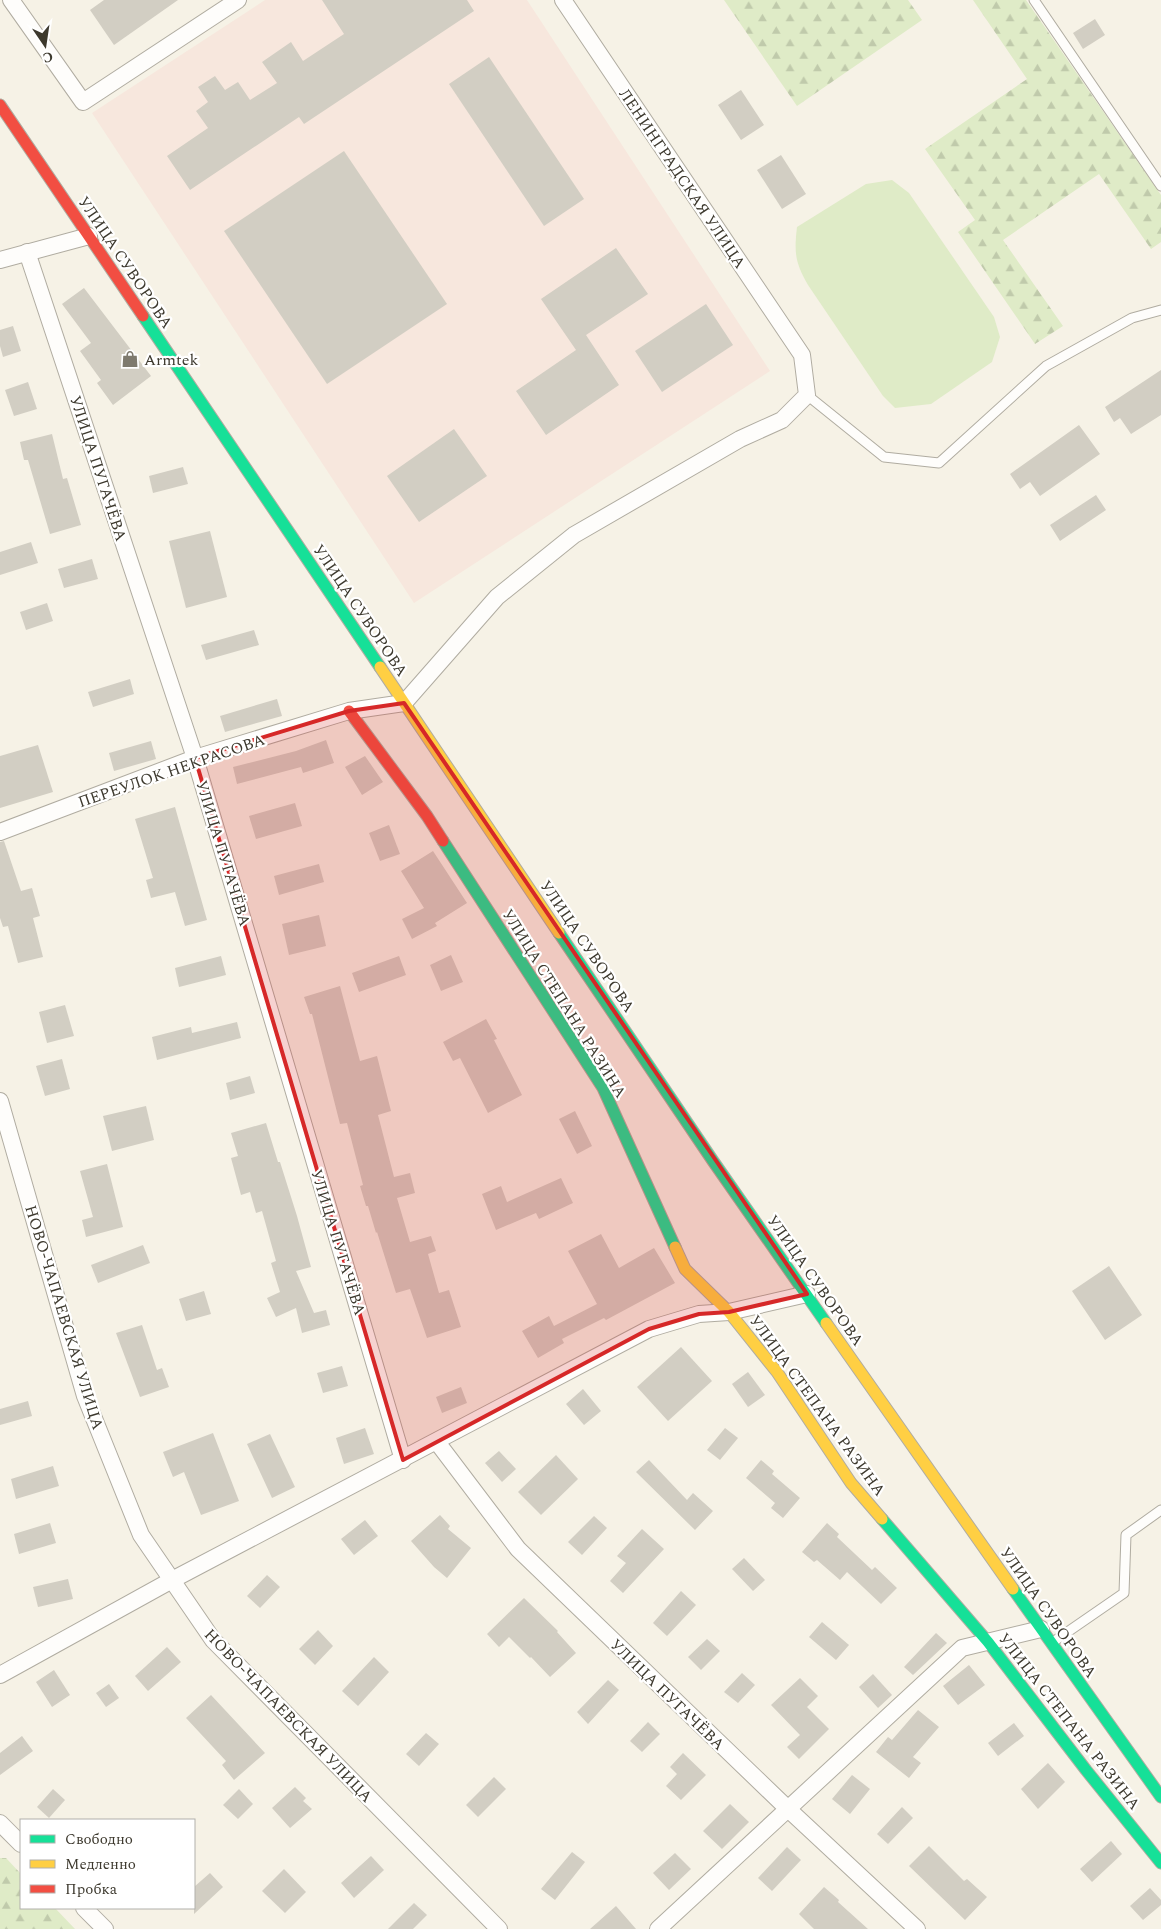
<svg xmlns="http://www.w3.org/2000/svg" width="1161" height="1929" viewBox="0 0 1161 1929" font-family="Spectral,serif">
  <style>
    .education { fill: #f7e7dd }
    .forest { fill: url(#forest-firs) }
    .garden { fill: #dfebc7 }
    .building { fill: #d2cec3 }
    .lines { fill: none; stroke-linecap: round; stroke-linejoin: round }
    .lane-casing { stroke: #b0aca1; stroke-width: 11 }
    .street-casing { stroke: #b0aca1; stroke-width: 18 }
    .fast-casing { stroke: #b0aca1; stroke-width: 13 }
    .slow-casing { stroke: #b0aca1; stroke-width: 13 }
    .jam-casing { stroke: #b0aca1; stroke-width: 13 }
    .lane { stroke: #fefdfb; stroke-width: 9 }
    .street { stroke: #fefdfb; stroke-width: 16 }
    .fast { stroke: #16e098; stroke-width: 11 }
    .slow { stroke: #ffcf43; stroke-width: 11 }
    .jam { stroke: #f24e42; stroke-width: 11 }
    .marked { fill: #d62828; fill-opacity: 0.2; stroke: #d62828; stroke-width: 4; stroke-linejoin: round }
    .labels { text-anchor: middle; stroke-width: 4.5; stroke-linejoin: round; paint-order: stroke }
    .street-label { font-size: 16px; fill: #3d392e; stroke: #fff }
    .poi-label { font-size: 16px; fill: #3d392e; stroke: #fff; text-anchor: start }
  </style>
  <defs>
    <pattern id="forest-firs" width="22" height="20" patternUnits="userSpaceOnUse" patternTransform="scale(1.25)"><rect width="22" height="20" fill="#dfebc7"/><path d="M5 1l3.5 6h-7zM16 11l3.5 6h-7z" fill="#c0caab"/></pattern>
  </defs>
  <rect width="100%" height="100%" fill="#f6f2e6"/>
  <polygon class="education" points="265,0 527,0 770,371 414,603 92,113"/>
  <g class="forest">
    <polygon points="724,0 908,0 922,20 797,106"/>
    <polygon points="973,0 1026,0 1161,195 1161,242 1151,249 1099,174 1003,240 1063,326 1035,344 958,232 975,220 925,149 1027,79"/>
    <polygon points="0,1858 6,1858 21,1874 21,1908 55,1908 75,1929 0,1929"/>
  </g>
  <path class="garden" d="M892,180L909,193L994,317L1000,337L992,362L931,404L895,408L883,396L808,285C795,263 794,252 797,227L866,184Z"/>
  <g class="building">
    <polygon points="104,0 178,0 114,45 90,10"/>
    <polygon points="322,0 467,0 474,11 304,124 299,117 190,190 167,156 208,128 196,111 208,102 198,87 215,76 225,90 238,82 250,100 277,83 262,62 291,42 303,61 344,34"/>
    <polygon points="1095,19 1105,35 1083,49 1073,33"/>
    <polygon points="489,57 584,199 544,226 449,84"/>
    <polygon points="741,90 764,125 741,140 718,105"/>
    <polygon points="344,151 447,304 327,384 224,231"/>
    <polygon points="781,155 806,194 782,209 757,170"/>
    <polygon points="616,248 648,294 586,335 619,385 546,435 516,391 576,350 541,299"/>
    <polygon points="84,288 151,376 113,405 97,383 101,380 80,351 91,343 62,304"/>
    <polygon points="706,304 733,345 662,392 635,351"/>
    <polygon points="13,326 21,351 3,357 0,346 0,330"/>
    <polygon points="1161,370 1161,415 1131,434 1120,418 1114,422 1105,407"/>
    <polygon points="28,382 37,409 14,416 5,390"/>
    <polygon points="1079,425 1100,454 1040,496 1030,482 1020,489 1010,474"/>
    <polygon points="454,429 487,476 419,522 387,476"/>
    <polygon points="52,434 63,479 67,478 81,525 50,534 28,460 24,460 20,442"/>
    <polygon points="183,467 188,484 153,493 149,476"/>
    <polygon points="1096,495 1106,510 1060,541 1050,525"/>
    <polygon points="210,531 227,597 186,608 169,541"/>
    <polygon points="31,542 38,563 0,575 0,552"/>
    <polygon points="92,559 98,579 64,588 58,569"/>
    <polygon points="47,603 53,621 26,630 20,612"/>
    <polygon points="254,630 259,645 206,660 201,645"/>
    <polygon points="130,679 134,694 93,707 88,692"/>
    <polygon points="277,699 282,716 225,732 220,716"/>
    <polygon points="326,740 334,763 303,773 301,767 237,784 233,767 296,751"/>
    <polygon points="151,741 156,759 114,771 109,753"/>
    <polygon points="38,745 53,792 0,808 0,756"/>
    <polygon points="365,756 383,782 362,795 345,767"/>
    <polygon points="295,803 302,826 256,839 249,816"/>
    <polygon points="175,807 207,920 185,926 175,892 151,898 146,880 153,878 135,819"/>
    <polygon points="389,825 400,854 380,861 369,833"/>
    <polygon points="4,841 21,891 32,888 40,916 33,918 43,957 18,963 8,926 3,927 0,918 0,842"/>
    <polygon points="433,851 467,903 435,923 437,926 412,939 402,919 424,908 401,871"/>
    <polygon points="319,864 324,882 279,895 274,876"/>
    <polygon points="319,915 326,946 289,955 282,924"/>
    <polygon points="451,955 463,982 441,991 430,965"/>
    <polygon points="221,956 226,975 179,987 175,968"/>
    <polygon points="399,956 406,975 359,992 352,973"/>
    <polygon points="340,986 360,1061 377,1056 391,1111 378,1115 394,1177 410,1173 415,1193 397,1198 410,1242 431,1236 436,1251 428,1254 439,1293 449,1290 461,1327 427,1338 410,1289 396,1293 377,1232 376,1233 368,1206 366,1206 360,1186 363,1185 347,1123 340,1124 312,1014 310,1014 304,997"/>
    <polygon points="65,1005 74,1036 47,1043 39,1012"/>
    <polygon points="486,1019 497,1039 494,1040 522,1095 488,1113 460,1058 453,1061 443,1042"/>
    <polygon points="237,1022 241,1038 157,1060 152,1037 191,1027 192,1033"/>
    <polygon points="62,1059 70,1089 45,1096 36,1066"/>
    <polygon points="250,1076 255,1093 230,1100 226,1083"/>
    <polygon points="146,1106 154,1140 112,1151 103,1116"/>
    <polygon points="575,1111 592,1146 577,1154 559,1119"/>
    <polygon points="266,1123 278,1162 280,1162 297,1216 311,1267 296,1271 314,1313 326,1310 330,1325 302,1333 296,1308 276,1317 267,1298 280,1292 271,1263 276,1261 262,1211 256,1213 250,1192 241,1195 231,1158 238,1156 231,1133"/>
    <polygon points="107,1164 123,1227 86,1237 82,1220 93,1217 80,1171"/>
    <polygon points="561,1178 573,1203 539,1219 536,1213 496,1230 482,1194 501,1186 507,1202"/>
    <polygon points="601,1234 619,1268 654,1248 675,1283 606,1320 604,1318 562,1339 564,1343 538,1358 522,1331 549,1316 554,1326 597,1304 568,1251"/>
    <polygon points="143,1245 150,1263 98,1283 91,1265"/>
    <polygon points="1109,1266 1142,1315 1105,1340 1072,1291"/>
    <polygon points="204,1291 211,1314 186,1321 179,1299"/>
    <polygon points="142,1325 157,1370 162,1368 169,1387 140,1397 116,1333"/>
    <polygon points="681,1347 712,1381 668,1421 637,1387"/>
    <polygon points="342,1366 348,1386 323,1393 317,1373"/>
    <polygon points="748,1372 765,1395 748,1407 732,1384"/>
    <polygon points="461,1387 467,1403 442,1413 436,1397"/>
    <polygon points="583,1389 601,1411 584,1425 566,1404"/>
    <polygon points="28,1401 32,1416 0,1425 0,1409"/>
    <polygon points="365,1428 374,1454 344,1464 336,1438"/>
    <polygon points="725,1428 738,1438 720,1460 707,1450"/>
    <polygon points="213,1433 239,1501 201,1515 184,1472 173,1477 163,1452"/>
    <polygon points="270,1434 295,1487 272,1498 247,1444"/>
    <polygon points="499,1451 516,1469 502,1482 485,1463"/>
    <polygon points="556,1455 578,1479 541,1515 518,1492"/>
    <polygon points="649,1460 687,1500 693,1493 713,1511 695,1530 636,1472"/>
    <polygon points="761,1460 774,1471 772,1474 800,1498 783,1518 771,1508 775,1503 746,1478"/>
    <polygon points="53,1466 59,1486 16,1499 11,1479"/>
    <polygon points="440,1515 450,1526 448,1529 471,1548 447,1578 434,1567 411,1541"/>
    <polygon points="594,1516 607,1528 582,1555 568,1542"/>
    <polygon points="365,1520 378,1536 354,1555 341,1539"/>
    <polygon points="50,1523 56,1543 19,1554 14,1534"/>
    <polygon points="827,1523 839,1534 837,1537 872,1570 875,1567 897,1588 881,1604 847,1572 840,1580 817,1560 814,1562 802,1552"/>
    <polygon points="642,1529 664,1549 623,1593 610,1581 626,1563 617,1556"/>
    <polygon points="744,1558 765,1580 753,1591 732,1569"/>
    <polygon points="267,1575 280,1587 260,1608 247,1596"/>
    <polygon points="68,1579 73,1599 38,1607 33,1587"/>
    <polygon points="681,1591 696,1605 667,1636 653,1623"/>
    <polygon points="524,1598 558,1631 557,1632 576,1653 550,1677 531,1657 530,1658 509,1637 499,1647 487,1634"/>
    <polygon points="822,1622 849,1645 836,1660 809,1637"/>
    <polygon points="318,1630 333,1646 315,1665 299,1649"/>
    <polygon points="936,1633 947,1643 913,1675 904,1667"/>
    <polygon points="707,1639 720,1651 701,1670 688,1657"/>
    <polygon points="167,1647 181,1662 148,1691 135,1676"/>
    <polygon points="374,1657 389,1672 358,1706 342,1691"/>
    <polygon points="969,1665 985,1685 958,1705 943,1686"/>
    <polygon points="54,1670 70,1695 52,1707 36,1682"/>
    <polygon points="742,1673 755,1685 738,1703 724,1692"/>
    <polygon points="873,1674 892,1695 878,1708 859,1687"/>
    <polygon points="800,1678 818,1696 807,1707 829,1729 799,1759 787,1747 800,1735 771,1705"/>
    <polygon points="608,1680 619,1690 588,1724 577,1712"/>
    <polygon points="109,1684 119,1698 106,1707 96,1693"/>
    <polygon points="211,1695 265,1753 234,1780 222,1765 226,1761 186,1718"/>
    <polygon points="918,1710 939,1727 913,1757 921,1763 909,1778 876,1752 888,1737 892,1740"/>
    <polygon points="648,1722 660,1734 642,1752 630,1741"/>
    <polygon points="1014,1723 1024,1736 998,1756 988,1743"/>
    <polygon points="426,1733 439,1744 419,1766 406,1754"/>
    <polygon points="22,1736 33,1751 0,1775 0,1753"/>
    <polygon points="683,1753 706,1775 681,1800 666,1786 677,1774 670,1767"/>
    <polygon points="1048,1763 1065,1782 1038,1809 1021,1789"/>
    <polygon points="852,1775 870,1789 850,1814 832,1799"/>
    <polygon points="494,1777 506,1789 478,1817 466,1805"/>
    <polygon points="295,1787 306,1798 303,1801 312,1809 290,1828 272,1808"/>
    <polygon points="53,1789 65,1800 49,1818 37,1807"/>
    <polygon points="239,1789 253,1804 238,1819 223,1805"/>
    <polygon points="730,1804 749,1822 722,1849 703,1831"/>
    <polygon points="902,1807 913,1818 888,1844 877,1834"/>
    <polygon points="1111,1841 1122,1854 1092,1882 1080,1869"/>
    <polygon points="929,1846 964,1881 967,1879 987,1897 965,1920 909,1866"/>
    <polygon points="787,1847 801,1860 772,1891 758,1878"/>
    <polygon points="572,1852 585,1862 555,1900 541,1889"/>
    <polygon points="675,1853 691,1869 669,1890 653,1873"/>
    <polygon points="371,1856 384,1870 354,1898 341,1883"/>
    <polygon points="284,1869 306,1892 285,1913 262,1891"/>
    <polygon points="210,1873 223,1887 194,1914 194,1887"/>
    <polygon points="824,1887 839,1900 838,1902 868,1929 814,1929 799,1914"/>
    <polygon points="1150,1888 1161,1900 1161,1905 1143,1920 1130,1906"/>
    <polygon points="414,1903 427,1915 413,1929 388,1929"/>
    <polygon points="616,1906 636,1929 590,1929"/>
  </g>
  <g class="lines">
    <g class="lane-casing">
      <g id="lane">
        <polyline points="1034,0 1161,186"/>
        <polyline points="807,395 884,457 939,463 1046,366 1132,318 1161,310"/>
        <polyline points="1053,1642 1124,1593 1126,1535 1161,1510"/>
      </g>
    </g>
    <g class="street-casing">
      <g id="street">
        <polyline points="11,0 83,102 238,0"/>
        <polyline points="27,252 195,758 403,1460"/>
        <polyline points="0,260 89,236"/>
        <polyline points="0,832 195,758 349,711 404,703 497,597 574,535 740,439 782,420 807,395 802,355 563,0"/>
        <polyline points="0,1101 85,1396 141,1535 213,1640 499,1929"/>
        <polyline points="437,1442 518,1549 788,1809 917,1929"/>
        <polyline points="0,1675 172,1580 649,1329 699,1314 729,1312 807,1294"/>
        <polyline points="0,1823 21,1844"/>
        <polyline points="84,1908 105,1929"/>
        <polyline points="658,1929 962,1648 1041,1629"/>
      </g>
    </g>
    <g class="fast-casing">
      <g id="fast">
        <polyline points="143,316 380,667"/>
        <polyline points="443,841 603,1088 675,1247"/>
        <polyline points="559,933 713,1161 826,1323"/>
        <polyline points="882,1519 988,1642 1086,1770 1161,1863"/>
        <polyline points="1013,1589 1161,1797"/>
      </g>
    </g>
    <g class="slow-casing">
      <g id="slow">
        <polyline points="380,667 559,933"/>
        <polyline points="675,1247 685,1269 729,1312 777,1372 851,1483 882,1519"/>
        <polyline points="826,1323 1013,1589"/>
      </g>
    </g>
    <g class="jam-casing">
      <g id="jam">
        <polyline points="0,105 143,316"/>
        <polyline points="349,711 427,816 443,841"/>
      </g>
    </g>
    <use href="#lane" class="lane"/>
    <use href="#street" class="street"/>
    <use href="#fast" class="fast"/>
    <use href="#slow" class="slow"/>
    <use href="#jam" class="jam"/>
  </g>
  <path class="marked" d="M404,703L807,1294L729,1312L699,1314L649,1329L403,1460L195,758L349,711Z"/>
  <defs>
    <g id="shop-bare" transform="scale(1.35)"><path d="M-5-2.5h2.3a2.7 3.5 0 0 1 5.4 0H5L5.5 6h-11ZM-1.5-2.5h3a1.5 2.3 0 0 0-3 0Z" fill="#7e7a6e" stroke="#fff" stroke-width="2.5" paint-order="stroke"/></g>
  </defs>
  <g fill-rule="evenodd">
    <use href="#shop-bare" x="130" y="359"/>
  </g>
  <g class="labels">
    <g class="street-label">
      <text transform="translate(683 178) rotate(56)" y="6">ЛЕНИНГРАДСКАЯ УЛИЦА</text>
      <text transform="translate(126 262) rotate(56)" y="6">УЛИЦА СУВОРОВА</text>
      <text transform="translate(99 468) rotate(72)" y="6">УЛИЦА ПУГАЧЁВА</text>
      <text transform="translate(361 610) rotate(56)" y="6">УЛИЦА СУВОРОВА</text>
      <text transform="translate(171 770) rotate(-19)" y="6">ПЕРЕУЛОК НЕКРАСОВА</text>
      <text transform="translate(224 853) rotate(73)" y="6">УЛИЦА ПУГАЧЁВА</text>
      <text transform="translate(588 946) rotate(56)" y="6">УЛИЦА СУВОРОВА</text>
      <text transform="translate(565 1003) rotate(58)" y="6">УЛИЦА СТЕПАНА РАЗИНА</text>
      <text transform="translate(339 1242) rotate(73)" y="6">УЛИЦА ПУГАЧЁВА</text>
      <text transform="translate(816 1280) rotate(55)" y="6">УЛИЦА СУВОРОВА</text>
      <text transform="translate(65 1317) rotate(73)" y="6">НОВО-ЧАПАЕВСКАЯ УЛИЦА</text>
      <text transform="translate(818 1405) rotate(54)" y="6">УЛИЦА СТЕПАНА РАЗИНА</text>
      <text transform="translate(1049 1612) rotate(55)" y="6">УЛИЦА СУВОРОВА</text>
      <text transform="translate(668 1694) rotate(44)" y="6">УЛИЦА ПУГАЧЁВА</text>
      <text transform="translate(289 1715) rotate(46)" y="6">НОВО-ЧАПАЕВСКАЯ УЛИЦА</text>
      <text transform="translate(1070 1721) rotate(52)" y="6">УЛИЦА СТЕПАНА РАЗИНА</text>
    </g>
    <g class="poi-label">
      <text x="144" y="365">Armtek</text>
    </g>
  </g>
  <rect x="20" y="1819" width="175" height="90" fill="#ffffff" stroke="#b1b0ab"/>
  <rect x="30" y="1835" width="25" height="8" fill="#16e098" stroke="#b1b0ab"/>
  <text x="65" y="1844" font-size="15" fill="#3d392e">Свободно</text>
  <rect x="30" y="1860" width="25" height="8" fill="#ffcf43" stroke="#b1b0ab"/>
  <text x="65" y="1869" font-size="15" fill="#3d392e">Медленно</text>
  <rect x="30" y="1885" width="25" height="8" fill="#f24e42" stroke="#b1b0ab"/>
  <text x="65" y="1894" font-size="15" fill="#3d392e">Пробка</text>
  <g transform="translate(45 45) rotate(167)" stroke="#ffffff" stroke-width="4" paint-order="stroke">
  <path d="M0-4L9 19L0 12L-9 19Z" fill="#3d392e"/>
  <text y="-8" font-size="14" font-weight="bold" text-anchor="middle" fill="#3d392e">С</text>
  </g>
</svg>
